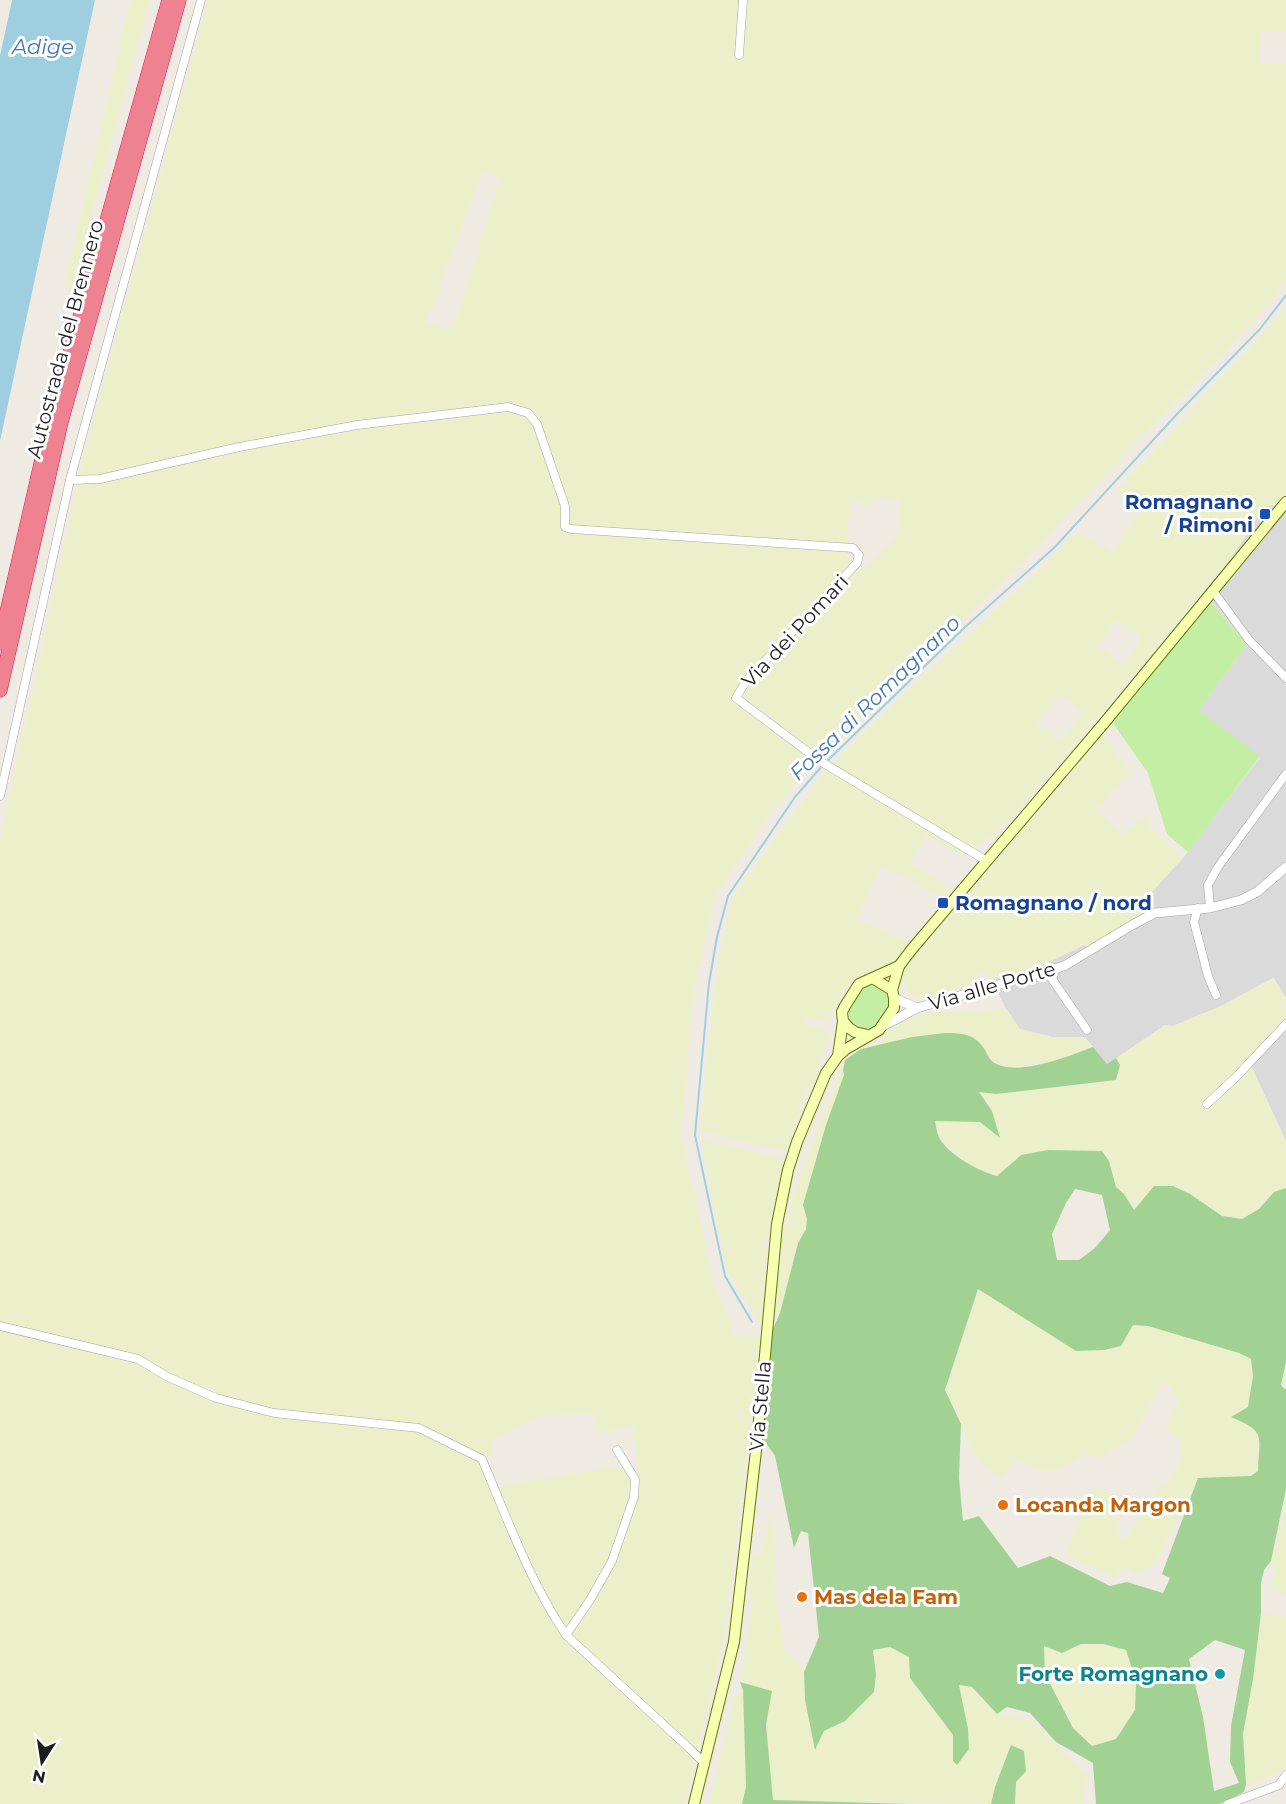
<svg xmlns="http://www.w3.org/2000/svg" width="1286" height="1804" viewBox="0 0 1286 1804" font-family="Montserrat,sans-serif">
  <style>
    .residential { fill: #dbdada }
    .farmland { fill: #ebf0cb; fill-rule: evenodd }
    .grass { fill: #c4eea3 }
    .forest { fill: #a2d293; fill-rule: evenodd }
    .water { fill: #9ecfe1 }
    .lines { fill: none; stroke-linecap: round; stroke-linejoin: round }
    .stream { stroke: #9ecfe1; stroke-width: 2 }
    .minor-casing { stroke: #a4a4a4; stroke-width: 9 }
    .tertiary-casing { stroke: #a4a4a4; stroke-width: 10 }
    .secondary-casing { stroke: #657800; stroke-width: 12 }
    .motorway-casing { stroke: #e71553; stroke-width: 15 }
    .minor { stroke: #fff; stroke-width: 8 }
    .tertiary { stroke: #fff; stroke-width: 9 }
    .secondary { stroke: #f7ffb0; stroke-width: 10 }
    .motorway { stroke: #ee8291; stroke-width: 14 }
    .transit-dot { fill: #1a4fb4; stroke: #fff; stroke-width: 2 }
    .food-dot { fill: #e8710a; stroke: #fff; stroke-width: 2 }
    .culture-dot { fill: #0f9aa8; stroke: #fff; stroke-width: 2 }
    .labels { text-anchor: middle; stroke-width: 6; stroke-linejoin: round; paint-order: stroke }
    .street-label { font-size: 20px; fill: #1d1d1d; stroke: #fff }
    .transit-label { font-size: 20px; font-weight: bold; fill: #164399; stroke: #fff; text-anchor: end }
    .food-label { font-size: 20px; font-weight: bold; fill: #c56008; stroke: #fff; text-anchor: start }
    .culture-label { font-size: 20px; font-weight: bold; fill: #0d838f; stroke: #fff; text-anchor: end }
    .water-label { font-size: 21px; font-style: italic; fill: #4276b4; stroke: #fff }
  </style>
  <rect width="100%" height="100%" fill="#efebe2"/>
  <g class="residential">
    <polygon points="1286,495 1286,998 1273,978 1219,1007 1173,1026 1165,1025 1107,1065 1085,1037 1052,1037 1020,1029 1005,1007 993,980 1047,963 1085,945 1147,909 1141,903 1183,858 1260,757 1199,710 1247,644 1211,601 1201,595 1230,560 1265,506 1277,505"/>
    <polygon points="1286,1017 1286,1141 1251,1066"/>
  </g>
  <g class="farmland">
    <polygon points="130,0 150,0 71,289 64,288"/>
    <path d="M208,0H1286V31L1260,32V63H1286V279L1279,292L1209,368L1017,567L815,760L772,811L715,898L693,995L681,1135L714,1284L735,1335L760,1337L724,1639L684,1804H0V839L82,464ZM483,171L500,178L453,329L426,324ZM873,497L900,499L898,536L861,572L846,556L850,502L872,503ZM594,1414L598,1433L633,1426L638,1474L619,1466L488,1488L479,1456H493L492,1440L544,1415Z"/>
    <path d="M1286,308V495L1277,505L1265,506L1230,560L1010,820L973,850L966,846L961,856L927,836L910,863L949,887L944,897L881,865L858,919L909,943L894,961L850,984L839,998L826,1023L807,1016L805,1023L830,1032L811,1090H806L787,1151L700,1131L715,983L732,898L796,810L836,760L905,693L1037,573L1078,531L1112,552L1142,507L1117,491ZM1117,620L1141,638L1122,664L1097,645ZM1060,694L1083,713L1059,741L1037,723Z"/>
    <polygon points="1103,735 1131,771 1096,810 1122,834 1147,814 1150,827 1183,858 1142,903 1147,910 1089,949 1084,945 1047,963 993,980 982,971 970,985 923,999 916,997 907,991 908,986 902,980 904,971"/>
    <polygon points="1274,978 1286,998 1286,1017 1251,1066 1286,1141 1286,1188 1274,1192 1259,1209 1242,1219 1222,1216 1190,1194 1154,1186 1134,1210 1124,1194 1116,1187 1109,1161 1101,1151 1048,1150 1021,1155 997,1176 979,1171 951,1150 940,1139 935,1121 980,1122 999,1137 992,1111 978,1092 1120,1065 1116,1058 1165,1025 1173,1026 1219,1007"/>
    <polygon points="1005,1007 1020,1029 1052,1037 1085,1037 1093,1047 1056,1061 1021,1067 1006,1067 992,1061 983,1047 912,1037 882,1045 882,1038 902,1020 933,1012 977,1012"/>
    <polygon points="840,1069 843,1070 844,1075 826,1125 803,1205 807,1219 806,1229 798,1243 793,1256 792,1271 780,1313 774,1313 783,1225 787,1226 793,1196"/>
    <polygon points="701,1139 784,1159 767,1238 761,1325 727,1270"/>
    <polygon points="978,1289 1133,1325 1148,1326 1239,1353 1251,1359 1253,1376 1248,1407 1253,1426 1259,1435 1258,1471 1251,1476 1198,1478 1155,1563 1138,1575 1122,1566 1115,1577 1079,1561 1065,1551 1094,1487 1112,1494 1121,1542 1132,1529 1158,1487 1171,1478 1180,1462 1182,1442 1164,1426 1179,1401 1163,1381 1147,1412 1128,1441 1103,1458 1084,1454 1059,1471 1041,1469 1014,1460 1003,1478 987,1470 974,1453 945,1390"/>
    <polygon points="1286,1503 1286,1595 1272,1589 1272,1578 1274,1572 1271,1561 1277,1544"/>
    <polygon points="771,1511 774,1549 776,1606 785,1649 804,1672 805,1700 815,1749 824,1731 845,1721 876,1675 872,1649 890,1647 909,1657 910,1678 953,1735 953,1761 968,1729 959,1685 972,1687 997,1713 1030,1720 1086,1774 1083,1804 1015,1804 1016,1782 1026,1771 1024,1751 1011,1745 995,1787 991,1804 773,1800 766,1725 772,1691 740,1682 753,1599 749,1594 753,1553 761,1557"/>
    <polygon points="1261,1613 1286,1617 1286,1769 1281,1769 1257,1783 1246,1784 1243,1734 1253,1679"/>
    <polygon points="1081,1644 1103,1644 1127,1650 1136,1681 1135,1710 1116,1739 1093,1746 1073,1729 1045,1674 1043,1646 1062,1653"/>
    <polygon points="743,1690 746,1787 742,1804 709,1804 734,1700"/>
  </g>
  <g class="grass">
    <polygon points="1210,601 1247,644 1199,710 1260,756 1188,852 1167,834 1148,773 1113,723"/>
    <path d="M874,985C878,987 884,989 887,992C899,1002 879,1022 872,1028C835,1033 848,990 874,985Z"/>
  </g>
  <g class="forest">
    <path d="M945,1033C963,1033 975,1034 985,1050C987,1054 990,1060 993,1062C1016,1078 1069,1056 1093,1047L1107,1064L1116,1058L1120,1065L1116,1080L996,1094L979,1092L992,1111L1000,1138L980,1122L935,1121C936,1126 937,1134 940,1139C950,1156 979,1171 997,1176L1021,1155L1048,1150L1102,1151L1109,1161L1116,1187L1124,1194L1134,1210L1154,1186H1173L1190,1194L1222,1216L1242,1219L1259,1209L1274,1192L1286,1188V1362L1281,1385L1286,1390V1489L1271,1561L1264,1570L1261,1583V1613L1253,1679L1243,1734L1246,1784L1244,1792L1220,1804H1096L1093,1763L1056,1742L1030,1713L1007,1707L997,1714L972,1687L959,1685L968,1729L969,1749L957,1765L953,1761V1735L910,1678L909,1657L890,1647L873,1650L876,1675L874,1692L845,1721L824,1731L815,1750L805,1700L804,1672L819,1637L808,1533L801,1531L794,1548L775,1456L761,1436L771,1333L780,1313L798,1243L806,1229L807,1219L803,1205L826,1125L844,1075L843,1070L845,1060L861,1049L912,1037ZM1075,1189L1102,1195L1110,1230L1095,1248L1079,1260H1057L1052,1234L1066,1203ZM978,1289L1076,1351L1104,1350L1121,1346L1133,1325L1148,1326L1239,1353L1251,1359L1253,1376L1248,1407L1231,1417C1267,1432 1259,1435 1258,1471L1251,1476L1198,1478L1162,1574L1170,1578L1163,1593L1127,1582L1110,1586L1050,1556L1018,1568L979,1516L963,1521L959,1478L961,1424L945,1390ZM1215,1640L1245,1650L1231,1726L1230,1762L1239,1783L1214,1791L1203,1717L1189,1659ZM1081,1644H1103L1126,1650L1136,1681L1135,1710L1116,1739L1092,1746L1073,1728L1045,1674L1044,1646L1062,1653Z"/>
    <polygon points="740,1682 772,1691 766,1725 773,1800 912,1804 742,1804 746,1787 743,1690"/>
    <polygon points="1011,1745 1024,1751 1026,1771 1016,1782 1015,1804 991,1804 995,1787"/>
  </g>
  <polygon class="water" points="12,0 95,0 0,441 0,56"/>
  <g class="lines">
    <g class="stream">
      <polyline points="826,762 964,628 1054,548 1177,414 1260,329 1286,295"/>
      <polyline points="752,1322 725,1276 695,1135 709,983 717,937 728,896 795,797 822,766"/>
    </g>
    <g class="minor-casing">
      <g id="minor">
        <polyline points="739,55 743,0"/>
        <polyline points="70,480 100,479 239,447 357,425 508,407 528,413 537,424 565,506 565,527 571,529 853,548 859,555 857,563 746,681 736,698 820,761 987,861"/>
        <polyline points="1213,591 1249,640 1286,678"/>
        <polyline points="0,796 70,480 201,0"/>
        <polyline points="1198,908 1194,922 1208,976 1216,995"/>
        <polyline points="1210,908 1208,885 1218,867 1286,774"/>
        <polyline points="1056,968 1052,979 1087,1030"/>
        <polyline points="1207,1104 1237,1076 1286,1024"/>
        <path d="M0,1326L138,1359L166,1376L216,1398L274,1413L419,1428L482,1459C506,1516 531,1584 566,1635L689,1748L705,1764"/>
        <polyline points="566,1635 590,1600 612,1561 634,1497 635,1479 617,1450"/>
        <polyline points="1228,1804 1279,1785 1286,1775"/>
      </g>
    </g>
    <g class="tertiary-casing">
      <g id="tertiary">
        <polyline points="894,998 917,1008"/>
        <polyline points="885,1025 917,1008 1064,966 1132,925 1155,913 1210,908 1241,900 1257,892 1286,867"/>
      </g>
    </g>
    <g class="secondary-casing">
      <g id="secondary">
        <polyline points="892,990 899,966 912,949 1105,722 1286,502"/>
        <polyline points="868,1035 855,1032 849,1028 843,1021 842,1012 845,1006 859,984 899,966"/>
        <polyline points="838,1056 843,1021"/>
        <polyline points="694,1804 734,1642 757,1442 777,1224 788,1170 797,1142 826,1073 838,1056 846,1049 879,1030 894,1008 894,998 892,990 874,979"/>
      </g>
    </g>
    <g class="motorway-casing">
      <g id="motorway">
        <polyline points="0,643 51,420 169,0"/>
        <polyline points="0,690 61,422 179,0"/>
      </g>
    </g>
    <use href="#minor" class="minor"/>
    <use href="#tertiary" class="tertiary"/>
    <use href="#secondary" class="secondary"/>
    <use href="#motorway" class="motorway"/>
  </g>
  <g class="transit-dot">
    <rect x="1259" y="508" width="12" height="12" rx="3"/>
    <rect x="937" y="897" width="12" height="12" rx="3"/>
  </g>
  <g class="food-dot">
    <circle cx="1003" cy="1505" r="6"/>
    <circle cx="802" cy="1597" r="6"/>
  </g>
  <circle class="culture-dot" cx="1220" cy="1674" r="6"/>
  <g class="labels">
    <g class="street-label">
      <text transform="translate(65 339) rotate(-75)" y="7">Autostrada del Brennero</text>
      <text transform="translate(795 631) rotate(-47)" y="7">Via dei Pomari</text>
      <text transform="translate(992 986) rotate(-16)" y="7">Via alle Porte</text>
      <text transform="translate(760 1406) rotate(-85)" y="7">Via Stella</text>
    </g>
    <g class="transit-label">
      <text x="1253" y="509">Romagnano<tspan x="1253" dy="23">/ Rimoni</tspan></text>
      <text x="955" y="910" text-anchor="start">Romagnano / nord</text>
    </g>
    <g class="food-label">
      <text x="1015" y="1512">Locanda Margon</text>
      <text x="814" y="1604">Mas dela Fam</text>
    </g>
    <g class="culture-label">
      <text x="1208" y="1681">Forte Romagnano</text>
    </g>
    <g class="water-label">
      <text x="43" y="54">Adige</text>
      <text transform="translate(875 698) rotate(-44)" y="7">Fossa di Romagnano</text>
    </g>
  </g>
  <g transform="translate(42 1762) rotate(192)" stroke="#ffffff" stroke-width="4.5" paint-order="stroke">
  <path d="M0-4.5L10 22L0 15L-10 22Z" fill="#1d1d1d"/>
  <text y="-9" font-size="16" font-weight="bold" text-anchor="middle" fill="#1d1d1d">N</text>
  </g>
</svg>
